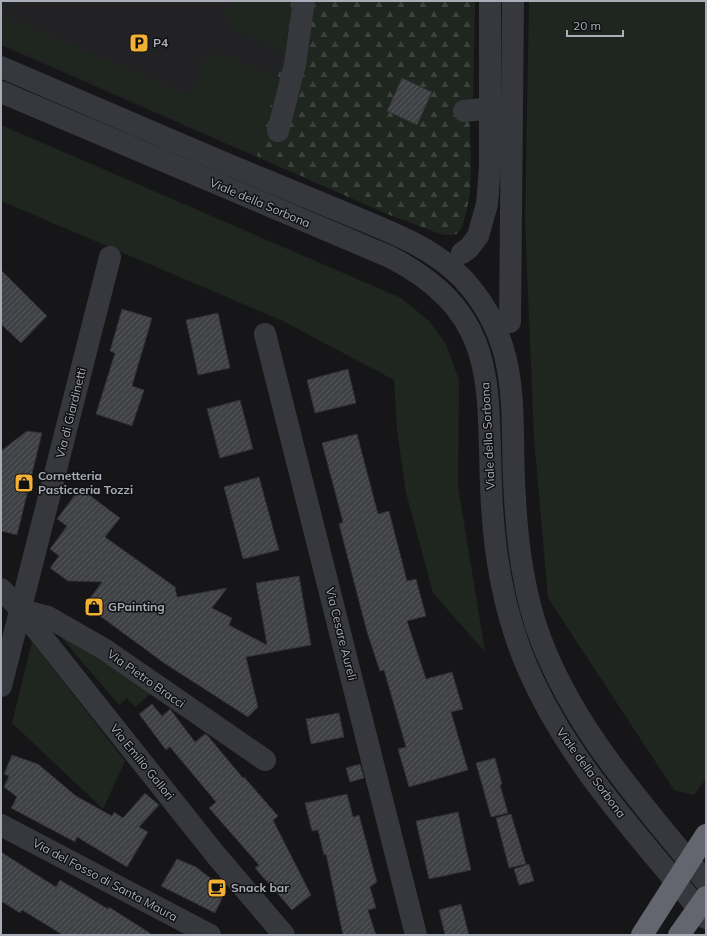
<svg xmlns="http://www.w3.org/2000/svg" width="707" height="936" viewBox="0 0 707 936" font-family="Mulish,sans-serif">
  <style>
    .built { fill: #222225 }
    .grass { fill: #1e261f }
    .forest { fill: url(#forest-firs) }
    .building { fill: url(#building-hatch); stroke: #303034 }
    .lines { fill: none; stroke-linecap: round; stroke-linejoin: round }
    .minor { stroke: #37383d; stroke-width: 22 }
    .highway-bridge { stroke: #63666e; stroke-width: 22 }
    .labels { text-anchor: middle; stroke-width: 3; stroke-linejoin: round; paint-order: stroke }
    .poi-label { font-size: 12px; font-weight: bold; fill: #a8adb8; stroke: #111113; text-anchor: start }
    .street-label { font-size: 12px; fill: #a8adb8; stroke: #111113 }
  </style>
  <defs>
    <pattern id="forest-firs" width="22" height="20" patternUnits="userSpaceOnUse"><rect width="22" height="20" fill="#1e261f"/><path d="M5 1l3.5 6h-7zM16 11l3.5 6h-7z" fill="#3c433d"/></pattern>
    <pattern id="building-hatch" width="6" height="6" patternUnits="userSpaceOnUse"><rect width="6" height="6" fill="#404145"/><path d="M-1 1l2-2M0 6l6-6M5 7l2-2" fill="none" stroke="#595a5e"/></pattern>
  </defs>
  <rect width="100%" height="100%" fill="#161618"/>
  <polygon class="built" points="1,1 475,1 462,119 470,122 470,194 463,225 457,234 444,235 387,214 1,45"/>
  <g class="grass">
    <polygon points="231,1 291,1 285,52 228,26 229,20 225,16"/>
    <polygon points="529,1 706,1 706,779 694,795 674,790 548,598 534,438 525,221"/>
    <polygon points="1,15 190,96 207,56 212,58 219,53 278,79 257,156 1,43"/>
    <polygon points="1,125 401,298 429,321 446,344 459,380 458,486 485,652 433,593 406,493 397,430 394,380 283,321 1,201"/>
    <polygon points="56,631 153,692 135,707 127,698 119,705"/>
    <polygon points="32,642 125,761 103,809 12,723"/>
  </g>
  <path class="forest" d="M291,1H475L473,101L462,119L470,122C470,156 476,205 457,234L444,235L387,214L257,156L287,42Z"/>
  <g class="building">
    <polygon points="402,78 432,92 417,125 387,111"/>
    <polygon points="1,270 47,316 21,343 1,324"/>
    <polygon points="122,309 152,318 132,386 144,390 132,426 96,414 115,353 110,351"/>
    <polygon points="218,313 230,368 198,375 186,320"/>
    <polygon points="348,369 356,403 315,413 307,380"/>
    <polygon points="240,400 253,449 220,458 207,409"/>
    <polygon points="27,431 42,433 17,535 1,531 1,451"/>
    <polygon points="357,434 378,514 389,511 407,581 416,579 426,616 407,621 426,679 452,672 463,709 451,712 468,770 409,787 398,749 406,747 384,670 380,671 367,632 339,524 343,522 322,443"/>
    <polygon points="259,477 279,550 243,559 224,487"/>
    <polygon points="80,488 120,518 105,537 175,587 177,597 227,588 212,608 232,618 229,625 267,645 256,583 299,576 311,645 246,657 258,707 248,717 164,663 85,605 102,582 68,581 50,568 59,556 50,549 67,526 57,519"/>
    <polygon points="152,704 162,716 170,709 195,742 205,734 208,736 243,778 244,777 278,816 273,820 311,895 292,910 255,868 259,865 209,808 216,802 170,747 166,750 139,714"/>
    <polygon points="339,713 344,737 311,744 306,719"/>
    <polygon points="12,755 38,764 76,796 112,816 114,812 123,818 145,793 159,805 139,827 148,832 127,867 77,837 75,842 11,808 17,797 4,787 9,776 4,774"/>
    <polygon points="495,758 502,784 500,785 508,813 491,817 476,763"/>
    <polygon points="360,764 364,778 350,782 346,768"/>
    <polygon points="347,794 353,817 359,815 377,882 370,887 376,908 368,910 376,935 343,935 326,854 324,855 318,830 312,831 305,803"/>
    <polygon points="458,812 471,870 429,879 416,821"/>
    <polygon points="511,814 526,864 509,868 496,818"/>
    <polygon points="1,852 56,887 60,880 108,909 109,907 153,935 63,935 22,910 20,913 1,901"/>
    <polygon points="177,859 196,867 226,890 215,913 161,886"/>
    <polygon points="529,864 534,881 519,885 514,869"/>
    <polygon points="461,904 469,935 445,935 439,910"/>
  </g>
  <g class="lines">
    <g class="minor">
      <path d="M1,67C88,104 175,143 263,179C292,191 321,203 350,215C390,232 433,247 463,279C525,346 509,416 515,498C517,541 523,585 536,626C569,725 642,803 706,882"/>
      <path d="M1,92L390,257C506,317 485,394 492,505C495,561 506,618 528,669C569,764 642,839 706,918"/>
      <polyline points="464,111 504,107"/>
      <polyline points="278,131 295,64 304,1"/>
      <polyline points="462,253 469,248 478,236 487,204 490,166 490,1"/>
      <polyline points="510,322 513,1"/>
      <polyline points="265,334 416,935"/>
      <polyline points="1,589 21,610 215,854 284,935"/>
      <polyline points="21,610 48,617 104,649 265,760"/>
      <polyline points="1,686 110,257"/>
      <polyline points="1,825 210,935"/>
    </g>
    <g class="highway-bridge">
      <polyline points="642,935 706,835"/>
      <polyline points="679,935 706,897"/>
    </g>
  </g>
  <defs>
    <g id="parking-square" transform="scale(1)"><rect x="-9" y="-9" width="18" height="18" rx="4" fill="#f2b134" stroke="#111113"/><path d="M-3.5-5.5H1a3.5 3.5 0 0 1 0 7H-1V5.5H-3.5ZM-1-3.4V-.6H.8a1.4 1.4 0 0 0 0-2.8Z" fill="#111"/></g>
    <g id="shop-square" transform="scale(1)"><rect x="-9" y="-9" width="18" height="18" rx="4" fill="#f2b134" stroke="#111113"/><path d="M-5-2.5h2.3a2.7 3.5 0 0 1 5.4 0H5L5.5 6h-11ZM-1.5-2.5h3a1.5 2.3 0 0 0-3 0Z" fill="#111"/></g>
    <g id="cafe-square" transform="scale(1)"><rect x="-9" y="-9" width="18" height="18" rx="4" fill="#f2b134" stroke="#111113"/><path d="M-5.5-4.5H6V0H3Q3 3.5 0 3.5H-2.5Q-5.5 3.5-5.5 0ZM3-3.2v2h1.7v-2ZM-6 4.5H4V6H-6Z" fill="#111"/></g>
  </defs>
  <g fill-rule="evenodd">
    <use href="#parking-square" x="139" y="43"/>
    <use href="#shop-square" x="24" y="483"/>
    <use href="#shop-square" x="94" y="607"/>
    <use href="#cafe-square" x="217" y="888"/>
  </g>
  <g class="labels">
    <g class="poi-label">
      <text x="153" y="47">P4</text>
      <text x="38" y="480">Cornetteria<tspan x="38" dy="14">Pasticceria Tozzi</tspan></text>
      <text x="108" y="611">GPainting</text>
      <text x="231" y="892">Snack bar</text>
    </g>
    <g class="street-label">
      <text transform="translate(260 203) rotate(23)" y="4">Viale della Sorbona</text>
      <text transform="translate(71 413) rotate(-76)" y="4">Via di Giardinetti</text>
      <text transform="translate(488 436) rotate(-93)" y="4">Viale della Sorbona</text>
      <text transform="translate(341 634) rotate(76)" y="4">Via Cesare Aureli</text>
      <text transform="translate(146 679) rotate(35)" y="4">Via Pietro Bracci</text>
      <text transform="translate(142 762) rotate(51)" y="4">Via Emilio Gallori</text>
      <text transform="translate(591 773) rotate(54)" y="4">Viale della Sorbona</text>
      <text transform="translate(105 880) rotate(28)" y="4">Via del Fosso di Santa Maura</text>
    </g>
  </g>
  <rect width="707" height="936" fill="none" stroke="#a8adb8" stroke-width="4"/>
  <path d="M567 30v6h56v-6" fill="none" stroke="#a8adb8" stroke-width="2"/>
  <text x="573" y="30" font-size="12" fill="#a8adb8" stroke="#111113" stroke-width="3" paint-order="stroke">20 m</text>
</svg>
